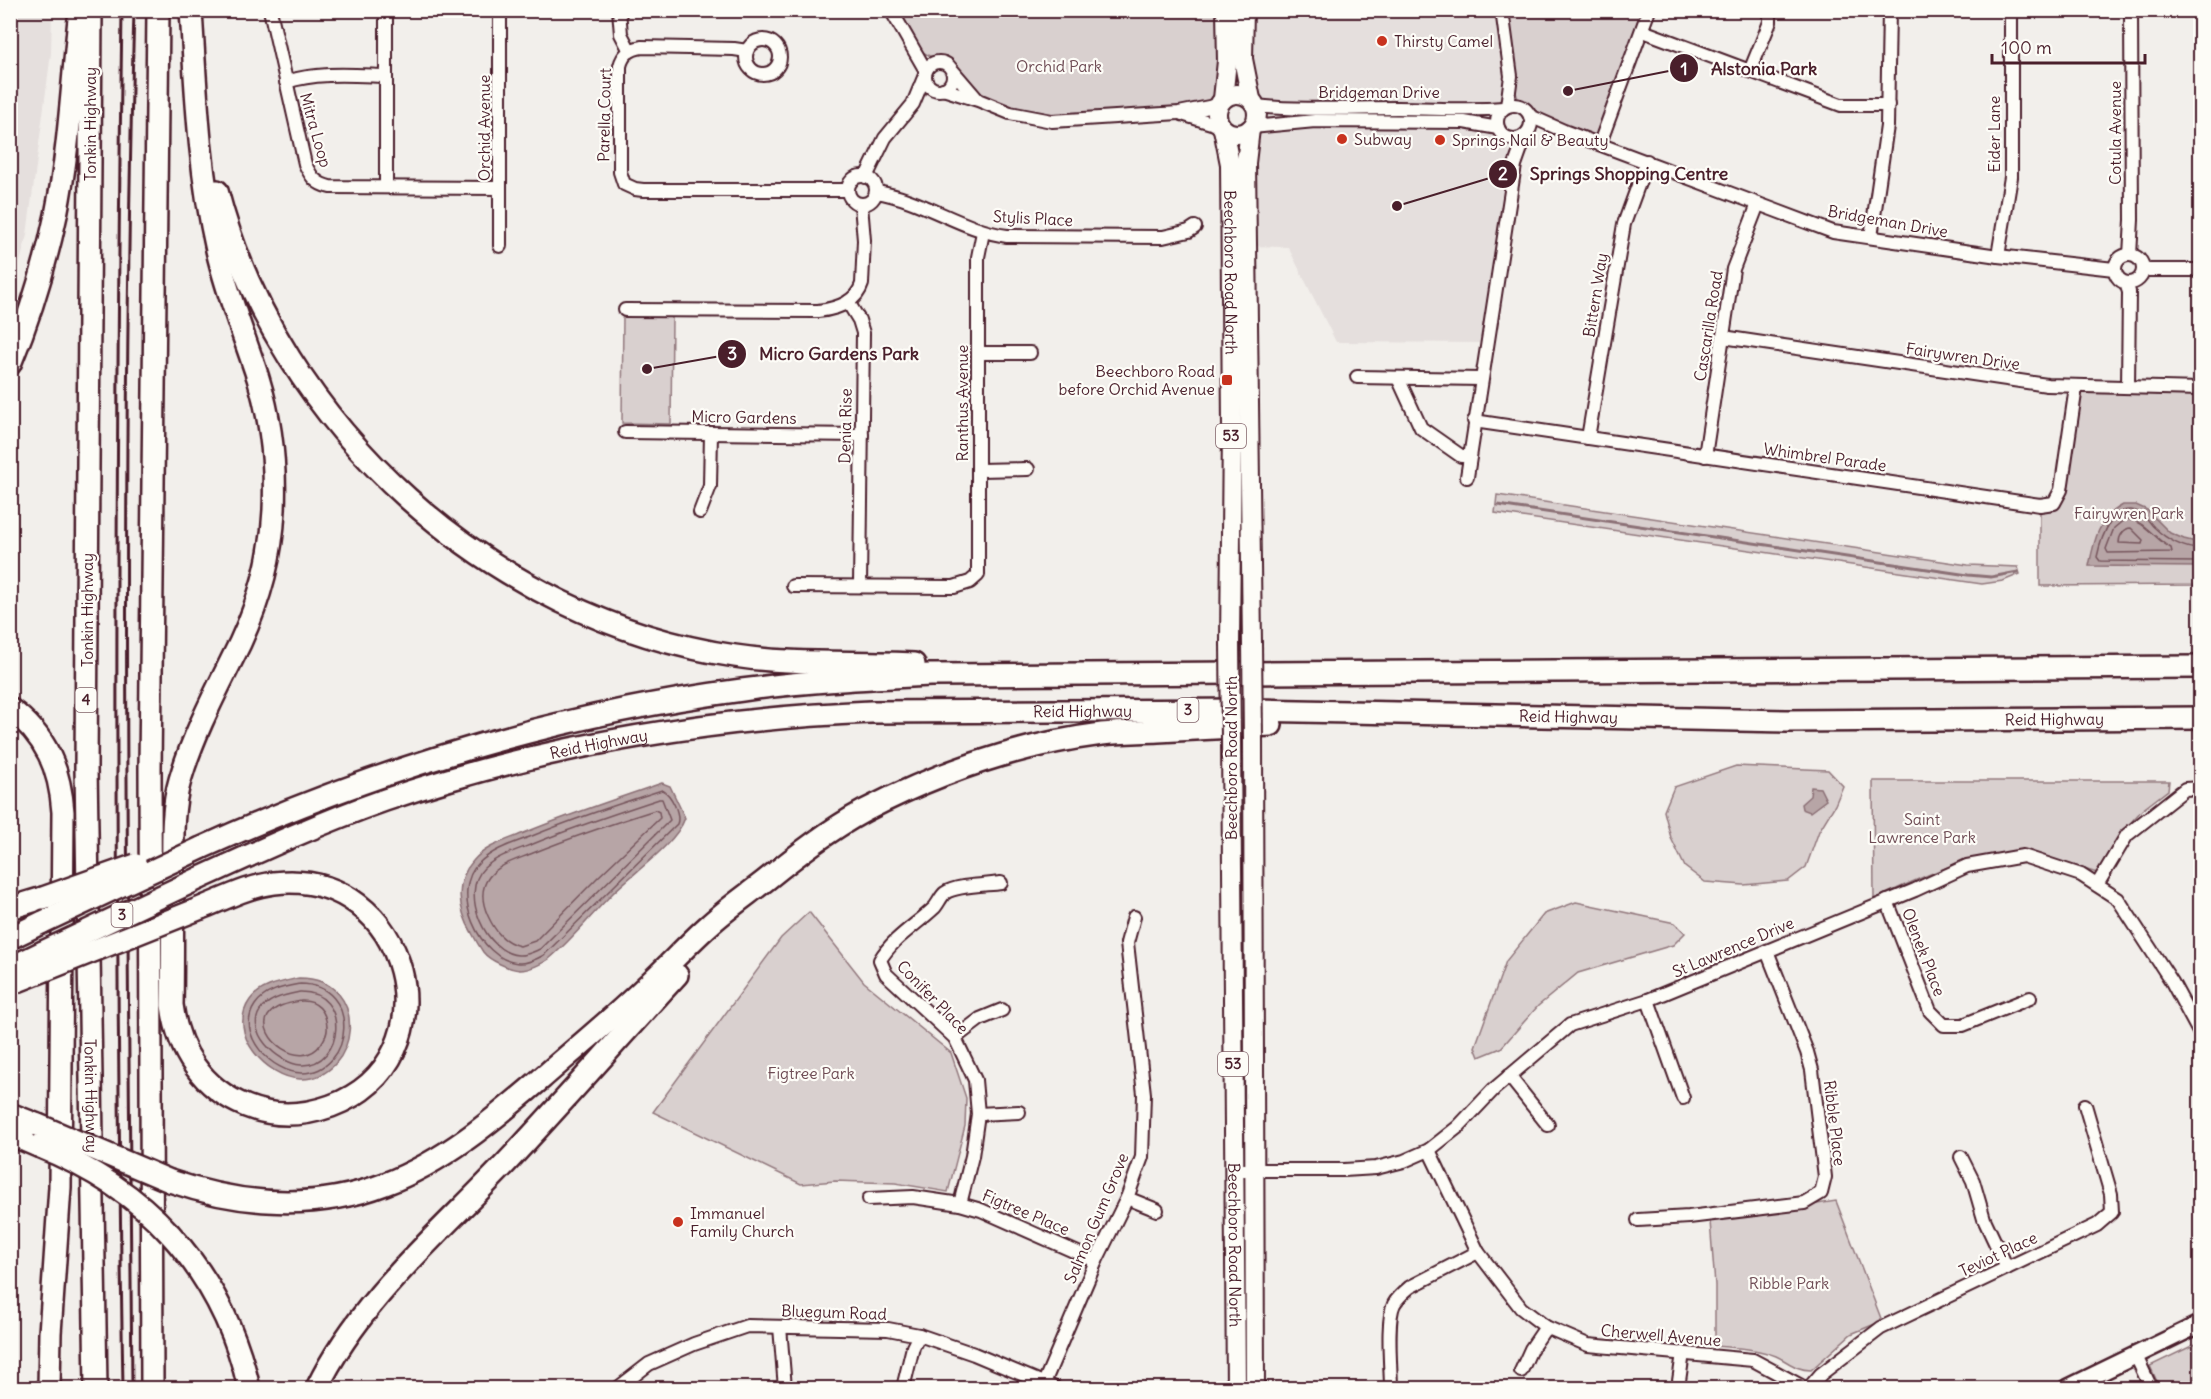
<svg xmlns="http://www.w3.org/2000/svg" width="2211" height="1399" viewBox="0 0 2211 1399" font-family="Delius,sans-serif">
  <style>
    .built { fill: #e5dfdd }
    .green { fill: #d9d0cf; stroke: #92787d; stroke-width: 1.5 }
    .water { fill: #b7a5a6; stroke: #8b6f75; stroke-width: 1.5 }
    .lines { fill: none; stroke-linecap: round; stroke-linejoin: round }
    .shore { stroke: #76555c; stroke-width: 1.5 }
    .stream { stroke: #8b6f75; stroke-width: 3 }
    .street-casing { stroke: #4a1f2b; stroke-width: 16 }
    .secondary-casing { stroke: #4a1f2b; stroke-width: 21 }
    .primary-casing { stroke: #4a1f2b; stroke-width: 22 }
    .highway-casing { stroke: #4a1f2b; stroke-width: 26 }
    .street { stroke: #fdfcf7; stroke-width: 12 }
    .secondary { stroke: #fdfcf7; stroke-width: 16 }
    .primary { stroke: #fdfcf7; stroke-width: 18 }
    .highway { stroke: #fdfcf7; stroke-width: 21 }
    .rail { stroke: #4a1f2b; stroke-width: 3 }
    .primary-bridge-casing { stroke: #4a1f2b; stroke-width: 22; stroke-linecap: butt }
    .highway-bridge-casing { stroke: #4a1f2b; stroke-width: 26; stroke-linecap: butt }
    .primary-bridge { stroke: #fdfcf7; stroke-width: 18 }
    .highway-bridge { stroke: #fdfcf7; stroke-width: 21 }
    .poi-dot { fill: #c8321e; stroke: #fdfcf7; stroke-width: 2 }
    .labels { text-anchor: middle; stroke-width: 4.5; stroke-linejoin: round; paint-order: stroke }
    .shield { fill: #fdfcf7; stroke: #806168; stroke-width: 1.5 }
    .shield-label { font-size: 15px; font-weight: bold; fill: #4a1f2b }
    .poi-label { font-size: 16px; fill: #4a1f2b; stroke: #fdfcf7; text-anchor: start }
    .park-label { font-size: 16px; fill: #6e4b54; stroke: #fdfcf7 }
    .street-label { font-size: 16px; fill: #4a1f2b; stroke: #fdfcf7 }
    .leader { fill: none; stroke: #4a1f2b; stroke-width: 2 }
    .callout-dot { fill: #4a1f2b; stroke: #fdfcf7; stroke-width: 2 }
    .mark-label { font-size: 18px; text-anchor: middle; font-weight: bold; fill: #fff }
    .callout-label { font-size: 18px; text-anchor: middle; font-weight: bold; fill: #4a1f2b; stroke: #fdfcf7; stroke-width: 4.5; stroke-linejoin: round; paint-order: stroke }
  </style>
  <rect width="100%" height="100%" fill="#f2efeb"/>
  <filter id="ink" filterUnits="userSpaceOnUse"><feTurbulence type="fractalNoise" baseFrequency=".0167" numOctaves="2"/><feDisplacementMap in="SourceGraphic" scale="12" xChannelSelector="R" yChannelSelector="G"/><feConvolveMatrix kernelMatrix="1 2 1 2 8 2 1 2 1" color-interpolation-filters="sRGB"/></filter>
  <g filter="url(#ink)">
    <g class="built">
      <polygon points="11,10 52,11 51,53 27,235 11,298"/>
      <polygon points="1244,11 1502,11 1507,106 1255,106"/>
      <polygon points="1464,122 1501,133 1505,137 1515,165 1487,343 1336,342 1288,247 1247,246 1250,129"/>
    </g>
    <g class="green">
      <polygon points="891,11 1226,11 1219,105 1052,121 990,105 947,65 939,62 913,46"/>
      <polygon points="1502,11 1649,11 1600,143 1528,111 1520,106 1511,76"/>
      <polygon points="623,315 672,316 671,424 622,423"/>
      <polygon points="2076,387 2200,389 2200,585 2040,586 2040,505 2054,503"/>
      <polygon points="1497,495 1968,565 2018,567 2020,574 2003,581 1982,584 1495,513"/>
      <polygon points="1736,766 1828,770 1843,786 1835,805 1819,831 1806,867 1788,881 1744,885 1705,882 1685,867 1671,838 1664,811 1674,787"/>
      <path d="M1873,781H2169L2168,790L2142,810L2124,830L2097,873C2069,864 2042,855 2012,853C1972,851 1911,883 1874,899Z"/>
      <polygon points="1576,902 1675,923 1685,933 1673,945 1578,973 1538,1006 1501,1048 1479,1057 1475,1047 1506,961 1544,914"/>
      <polygon points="809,912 864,982 951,1053 966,1098 965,1126 948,1192 895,1183 835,1181 801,1184 653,1112 781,938"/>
      <path d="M1836,1201L1882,1321L1851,1334L1811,1370C1796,1370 1789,1362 1776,1356C1757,1348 1735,1348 1715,1346V1285L1710,1221Z"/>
      <polygon points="2200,1342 2200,1388 2160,1388 2150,1366"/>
    </g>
    <g class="water">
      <path d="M2123,505H2136L2147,510L2170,533L2184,539L2200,543V567L2089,566C2094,541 2098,518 2123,505Z"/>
      <path d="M662,783L670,786L685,818C676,844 633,873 613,893C592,914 573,939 549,959C542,964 529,970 520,970C509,969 490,961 483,952C479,946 475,939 472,933C458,909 454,882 473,861C485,846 507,840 524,833C570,814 616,799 662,783Z"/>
      <polygon points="1811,787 1820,788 1826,800 1810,812 1802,809 1801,804 1810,796"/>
      <path d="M299,978C373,978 359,1081 300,1079C267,1078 226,1033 250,1000C261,985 282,982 299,978Z"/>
    </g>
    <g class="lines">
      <g class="shore">
        <path d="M2125,519C2143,518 2155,540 2171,548L2172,552L2108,553L2106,549L2114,528Z"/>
        <path d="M2131,528L2143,540L2142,544L2119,543C2119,536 2124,528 2131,528Z"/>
        <path d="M2200,549C2184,549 2166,539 2155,528C2150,524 2147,517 2142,514C2114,497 2101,538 2097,557L2100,561L2200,562"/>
        <path d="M662,790C671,794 681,814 677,824L544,955C537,959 527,964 518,963C479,960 449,891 479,863C493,849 514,843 532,836C574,819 618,804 662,790Z"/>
        <path d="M659,799H662L670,820L540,949C533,952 526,956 518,955C486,953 459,893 484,868C497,856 517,850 533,844C574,827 617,813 659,799Z"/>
        <path d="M655,810L659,812L660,818L598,877L535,941L520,946C503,942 495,931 488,916C482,903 480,889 489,877C499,864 519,859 533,853C573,837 614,823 655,810Z"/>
        <path d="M300,984C362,984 354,1073 302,1073C272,1073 235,1034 255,1005C265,990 284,987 300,984Z"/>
        <path d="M300,992C351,991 344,1067 301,1065C279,1064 241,1030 263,1007C273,997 286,995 300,992Z"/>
        <path d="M301,1001C317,1000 326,1011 327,1027C328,1033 325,1038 321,1044C301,1073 255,1036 268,1016C275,1005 290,1003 301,1001Z"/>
      </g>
      <polyline class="stream" points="1498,505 1968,575 1991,577 2018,572"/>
      <g class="street-casing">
        <g id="street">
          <path d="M270,10L305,164C311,177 316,184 330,187L500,188"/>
          <polyline points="386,10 386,187"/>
          <polyline points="619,10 621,34 630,51"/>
          <polyline points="891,10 926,71"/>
          <polyline points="1502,10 1511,76 1507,106"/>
          <polyline points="1643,31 1841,105 1888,105"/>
          <circle cx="763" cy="57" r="17"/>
          <path d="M747,51L734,49L642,47C630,49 623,54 620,66V172L624,184L635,189L643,190H848"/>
          <circle cx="939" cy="76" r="14"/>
          <polyline points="953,71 977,99"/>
          <polyline points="1750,71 1770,22 1770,10"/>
          <path d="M286,82C318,72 352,75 386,76"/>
          <polyline points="943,89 978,100 1010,113 1052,121 1179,113 1219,105"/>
          <circle cx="1514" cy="122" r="17"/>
          <path d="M1255,106C1302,111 1350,108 1398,108C1433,108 1468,111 1503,108"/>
          <polyline points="1182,114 1221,126"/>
          <polyline points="1530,116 1564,131 1833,232 1998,256 2114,269"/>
          <polyline points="1252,127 1315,121 1464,122 1498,128"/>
          <polyline points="1600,143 1649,10"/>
          <circle cx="862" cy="190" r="14"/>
          <polyline points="866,177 885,138 913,104 925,75"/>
          <path d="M876,192C923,199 961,230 1007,236L1163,237L1189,231L1195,227"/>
          <polyline points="1871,237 1887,126 1889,10"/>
          <polyline points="500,246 500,10"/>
          <circle cx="2129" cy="269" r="14"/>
          <polyline points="2130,255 2132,220 2131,10"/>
          <polyline points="1998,256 2011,177 2011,10"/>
          <polyline points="2143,270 2200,270"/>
          <polyline points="2126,283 2129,292 2128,387"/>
          <polyline points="848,302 859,320 863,333 860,586"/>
          <path d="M625,310L818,311C836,309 856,303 862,284L864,240L861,205"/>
          <polyline points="1723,337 2047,385 2200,389"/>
          <polyline points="978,353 1030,353"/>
          <polyline points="1357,377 1481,379"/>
          <polyline points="1398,378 1421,428 1461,456 1470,456"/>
          <polyline points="1474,421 2040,505 2054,503 2061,490 2076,387"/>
          <polyline points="625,432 862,435"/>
          <polyline points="1588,438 1624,224 1647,161"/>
          <polyline points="1705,456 1733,269 1758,204"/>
          <polyline points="979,470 1028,469"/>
          <polyline points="1467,477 1515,165 1526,134"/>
          <polyline points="700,512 710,486 711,433"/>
          <polyline points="793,586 954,587 970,582 978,575 978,257 983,232"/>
          <polyline points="2097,885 2127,835 2185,789 2200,788"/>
          <polyline points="1887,901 1930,1011 1944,1025 1963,1025 2030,998"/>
          <polyline points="1648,1000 1683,1098"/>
          <polyline points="955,1038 980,1019 1002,1010"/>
          <polyline points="1509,1076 1548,1125"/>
          <polyline points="978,1114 1019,1112"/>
          <polyline points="1429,1150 1478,1252 1521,1308 1546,1327 1588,1345 1753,1360 1805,1388"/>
          <polyline points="1961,1157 1973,1181 1984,1219 2007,1268"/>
          <polyline points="1234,1170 1344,1170 1376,1168 1404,1161 1429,1150 1458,1127 1494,1089 1570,1025 1648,1000 1915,890 1967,866 2023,856 2081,875 2118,899 2172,982 2200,1034"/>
          <polyline points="1127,1198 1157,1210"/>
          <polyline points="869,1199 913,1197 960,1204 981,1210 1096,1261"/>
          <path d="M960,1204L972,1156L978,1114L975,1080L955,1038L886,974L880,960C893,938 915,926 934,908C938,904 941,896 945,893C956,885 988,885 1001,883"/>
          <polyline points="1638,1220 1689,1217 1804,1203 1821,1193 1825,1177 1812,1070 1807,1052 1767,951"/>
          <polyline points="780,1327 785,1388"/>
          <polyline points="2136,1356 2151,1388"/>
          <polyline points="1521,1371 1531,1349 1546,1327"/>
          <polyline points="1044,1383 1096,1261 1127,1198 1142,1157 1144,1094 1127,943 1134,917"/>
          <polyline points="618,1388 649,1364 694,1344 747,1326 888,1329 919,1335 974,1354 1055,1388"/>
          <polyline points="903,1388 913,1347 919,1335"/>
          <path d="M1391,1388C1391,1369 1386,1320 1394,1304C1398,1297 1404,1292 1410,1287L1478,1252"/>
          <polyline points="1678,1388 1683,1353"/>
          <polyline points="1809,1388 1821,1374 1881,1328 2097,1225 2112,1212 2111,1194 2085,1105"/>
        </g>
      </g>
      <g class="secondary-casing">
        <polyline id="secondary" points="2068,1388 2200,1324"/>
      </g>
      <g class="primary-casing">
        <g id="primary">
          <polyline points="1244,10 1243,59 1251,99"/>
          <circle cx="1237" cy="114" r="20"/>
          <polyline points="1223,99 1227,61 1226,10"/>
          <path id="s1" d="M1223,129L1230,164L1232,427L1230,643"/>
          <polyline points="1250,129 1246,163 1252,643"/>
          <path id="s2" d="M1231,739L1236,1388"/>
          <polyline points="1253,739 1255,1388"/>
        </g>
      </g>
      <g class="highway-casing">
        <g id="highway">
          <path id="s3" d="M91,10L86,768L96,1388"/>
          <path d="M191,10C196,91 199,171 217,250C227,294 244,335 258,378C271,420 276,465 274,510C272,555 259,602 240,643C218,688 194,732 180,780C171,811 173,844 173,877C172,919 173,962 172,1005C178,1051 202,1088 246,1106C273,1117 303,1116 331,1106C458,1059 410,867 274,883C249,886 224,899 201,908"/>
          <path d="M217,191C278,427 493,620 735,656C793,665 854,661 914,664"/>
          <path d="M10,364C30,316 45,267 56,215C69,151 72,85 79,19"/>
          <path d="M10,709C46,735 60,769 63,812L60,1187L50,1333L49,1388"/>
          <path d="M201,848C374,770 554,715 742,690C805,681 869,678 932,675L2200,667"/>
          <path id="s4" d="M200,878C261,850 322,822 385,800C543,746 705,719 871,712L1254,710L1787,721L2200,718"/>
          <polyline points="10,908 43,898"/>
          <polyline points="10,938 43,922"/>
          <polyline points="10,968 43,952"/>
          <polyline points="10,984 43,971"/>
          <polyline points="10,1114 38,1125"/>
          <polyline points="10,1134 38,1146"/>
          <path d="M170,1181C240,1205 315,1211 385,1184C444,1162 493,1120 541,1079C575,1049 611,1020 644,988C666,968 686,946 707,927C725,910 747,895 766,880C797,855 829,830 864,811C939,772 1017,745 1102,734C1120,732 1139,732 1158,731C1196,729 1233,727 1271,725"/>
          <path d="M170,1234C210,1278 236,1330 249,1388"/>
          <polyline points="152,1388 150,769 158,10"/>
          <path d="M317,1388C360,1299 439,1234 506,1163C564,1101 620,1037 677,975"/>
        </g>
      </g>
      <use href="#street" class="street"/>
      <use href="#secondary" class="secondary"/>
      <use href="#primary" class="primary"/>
      <use href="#highway" class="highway"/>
      <g class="rail">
        <path d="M122,10C115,470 115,929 123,1388"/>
        <path d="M132,1388C128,929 121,470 134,10"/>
      </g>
      <g class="primary-bridge-casing">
        <g id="primary-bridge">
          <polyline points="1230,643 1231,739"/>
          <polyline points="1252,643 1253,739"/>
        </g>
      </g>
      <g class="highway-bridge-casing">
        <g id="highway-bridge">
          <polyline points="43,898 136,865"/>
          <polyline points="43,922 201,848"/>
          <polyline points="43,952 200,878"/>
          <polyline points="43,971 201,908"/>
          <polyline points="38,1125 170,1181"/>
          <path d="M38,1146C88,1166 133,1193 170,1234"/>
        </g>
      </g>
      <use href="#primary-bridge" class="primary-bridge"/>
      <use href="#highway-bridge" class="highway-bridge"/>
    </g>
  </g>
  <g class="poi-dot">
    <circle cx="1382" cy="41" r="6"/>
    <circle cx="1342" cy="139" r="6"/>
    <circle cx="1440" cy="140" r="6"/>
    <rect x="1221" y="374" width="12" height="12" rx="3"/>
    <circle cx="678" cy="1222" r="6"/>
  </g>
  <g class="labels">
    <g class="shield">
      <rect x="1216" y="424" width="30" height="24" rx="4.5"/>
      <rect x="75.5" y="688" width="21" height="24" rx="4.5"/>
      <rect x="1177.5" y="698" width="21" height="24" rx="4.5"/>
      <rect x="111.5" y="903" width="21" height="24" rx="4.5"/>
      <rect x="1218" y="1052" width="30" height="24" rx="4.5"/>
    </g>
    <g class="shield-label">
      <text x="1231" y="441">53</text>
      <text x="86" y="705">4</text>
      <text x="1188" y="715">3</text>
      <text x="122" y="920">3</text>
      <text x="1233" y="1069">53</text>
    </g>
    <g class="poi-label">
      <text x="1394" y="47">Thirsty Camel</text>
      <text x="1354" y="145">Subway</text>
      <text x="1452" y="146">Springs Nail &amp; Beauty</text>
      <text x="1215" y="377" text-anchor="end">Beechboro Road<tspan x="1215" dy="18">before Orchid Avenue</tspan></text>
      <text x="690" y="1219">Immanuel<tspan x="690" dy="18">Family Church</tspan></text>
    </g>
    <g class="park-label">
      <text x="1059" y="72">Orchid Park</text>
      <text x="2129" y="519">Fairywren Park</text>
      <text x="1922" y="825">Saint<tspan x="1922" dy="18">Lawrence Park</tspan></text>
      <text x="811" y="1079">Figtree Park</text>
      <text x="1789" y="1289">Ribble Park</text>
    </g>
    <g class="street-label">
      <text x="1379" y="98">Bridgeman Drive</text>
      <text transform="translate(604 115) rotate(-89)" y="6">Parella Court</text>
      <text transform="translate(90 124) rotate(-90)" y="6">Tonkin Highway</text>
      <text transform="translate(484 128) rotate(-90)" y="6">Orchid Avenue</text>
      <text transform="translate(316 130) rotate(74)" y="6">Mitra Loop</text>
      <text transform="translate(2115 133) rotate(-90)" y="6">Cotula Avenue</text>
      <text transform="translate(1994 134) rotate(-90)" y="6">Eider Lane</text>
      <text transform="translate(1033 218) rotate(3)" y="6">Stylis Place</text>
      <text transform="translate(1888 221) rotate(10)" y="6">Bridgeman Drive</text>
      <text dy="6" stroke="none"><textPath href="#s1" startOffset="144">Beechboro Road North</textPath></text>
      <text transform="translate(1595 295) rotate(-81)" y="6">Bittern Way</text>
      <text transform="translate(1708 326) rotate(-81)" y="6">Cascarilla Road</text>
      <text transform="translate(1963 356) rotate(8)" y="6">Fairywren Drive</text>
      <text transform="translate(962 403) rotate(-90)" y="6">Ranthus Avenue</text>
      <text transform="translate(744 417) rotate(1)" y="6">Micro Gardens</text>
      <text transform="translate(845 426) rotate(-89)" y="6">Denia Rise</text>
      <text transform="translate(1825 457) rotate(8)" y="6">Whimbrel Parade</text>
      <text transform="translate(87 610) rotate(-90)" y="6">Tonkin Highway</text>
      <text dy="6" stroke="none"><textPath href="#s4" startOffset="908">Reid Highway</textPath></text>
      <text dy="6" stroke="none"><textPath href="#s4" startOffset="1394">Reid Highway</textPath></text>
      <text dy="6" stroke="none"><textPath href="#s4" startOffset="1880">Reid Highway</textPath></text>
      <text dy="6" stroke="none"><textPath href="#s4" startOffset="422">Reid Highway</textPath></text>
      <text transform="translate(1231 758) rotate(-90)" y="6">Beechboro Road North</text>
      <text transform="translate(1733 947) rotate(-23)" y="6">St Lawrence Drive</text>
      <text transform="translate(1924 952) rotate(69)" y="6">Olenek Place</text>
      <text transform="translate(933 997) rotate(46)" y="6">Conifer Place</text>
      <text dy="6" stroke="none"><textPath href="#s3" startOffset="1086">Tonkin Highway</textPath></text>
      <text transform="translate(1835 1123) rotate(83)" y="6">Ribble Place</text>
      <text transform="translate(1026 1212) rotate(23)" y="6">Figtree Place</text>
      <text transform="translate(1096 1218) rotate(-67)" y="6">Salmon Gum Grove</text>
      <text dy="6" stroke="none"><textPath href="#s2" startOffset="506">Beechboro Road North</textPath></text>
      <text transform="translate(1998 1254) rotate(-25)" y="6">Teviot Place</text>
      <text transform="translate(834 1312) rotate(2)" y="6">Bluegum Road</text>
      <text transform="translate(1661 1335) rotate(5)" y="6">Cherwell Avenue</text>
    </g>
  </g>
  <path class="leader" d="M1568 91L1684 68M1397 206L1503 174M647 369L732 354"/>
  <g class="callout-dot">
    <circle cx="1568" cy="91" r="6"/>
    <circle cx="1397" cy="206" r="6"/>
    <circle cx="647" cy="369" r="6"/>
    <circle cx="1684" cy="68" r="15"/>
    <circle cx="1503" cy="174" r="15"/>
    <circle cx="732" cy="354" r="15"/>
  </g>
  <g class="mark-label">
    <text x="1684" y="75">1</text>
    <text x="1503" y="180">2</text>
    <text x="732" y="360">3</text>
  </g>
  <g class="callout-label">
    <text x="1764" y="75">Alstonia Park</text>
    <text x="1629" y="180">Springs Shopping Centre</text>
    <text x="839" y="360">Micro Gardens Park</text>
  </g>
  <rect width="2211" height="1399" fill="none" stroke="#fdfcf7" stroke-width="36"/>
  <rect x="18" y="18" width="2175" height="1363" fill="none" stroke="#4a1f2b" stroke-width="2" filter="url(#ink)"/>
  <path d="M1992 54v9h153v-9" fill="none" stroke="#4a1f2b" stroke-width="3"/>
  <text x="2001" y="54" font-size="18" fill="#4a1f2b" stroke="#fdfcf7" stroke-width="4.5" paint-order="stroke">100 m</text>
</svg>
